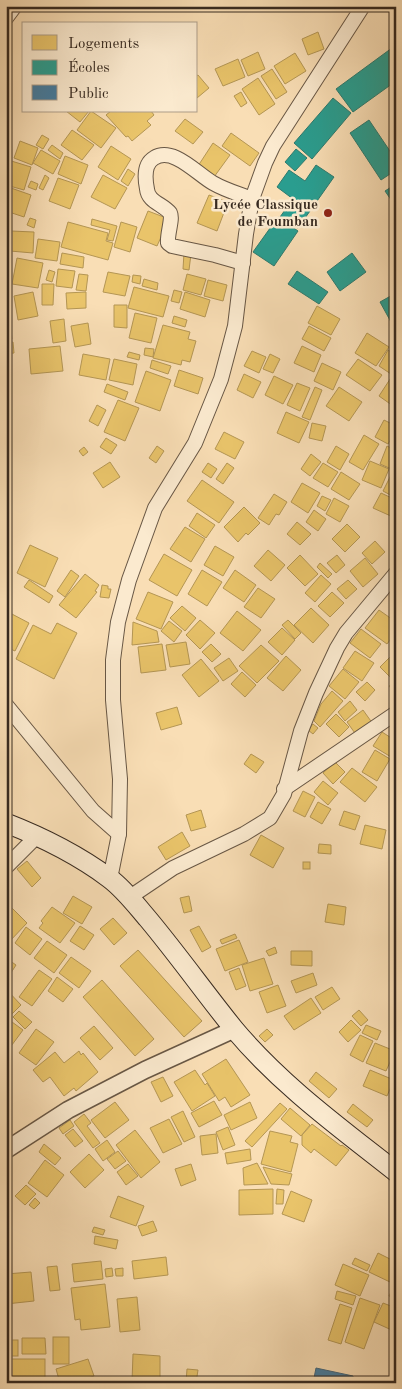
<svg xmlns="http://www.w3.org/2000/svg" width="402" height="1389" viewBox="0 0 402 1389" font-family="'Old Standard TT',serif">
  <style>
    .homes { fill: #e9c46a; stroke: #b49654 }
    .schools { fill: #2a9d8f; stroke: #2e7a6e }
    .public { fill: #457b9d; stroke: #416378 }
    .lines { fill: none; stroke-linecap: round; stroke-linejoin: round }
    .minor-casing { stroke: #685745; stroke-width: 16 }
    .tertiary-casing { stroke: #685745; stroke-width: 19 }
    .secondary-casing { stroke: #372a20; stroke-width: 21 }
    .minor { stroke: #fbeacf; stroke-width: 14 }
    .tertiary { stroke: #fbeacf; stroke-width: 16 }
    .secondary { stroke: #fbeacf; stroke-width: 19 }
    .poi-dot { fill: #8f2418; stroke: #fbeacf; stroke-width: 2 }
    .labels { text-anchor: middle; stroke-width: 5; stroke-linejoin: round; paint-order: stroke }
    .poi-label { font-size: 15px; font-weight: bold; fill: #372a20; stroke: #fbeacf; text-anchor: end }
  </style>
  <rect width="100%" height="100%" fill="#f9deb5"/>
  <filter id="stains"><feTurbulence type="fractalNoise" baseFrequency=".004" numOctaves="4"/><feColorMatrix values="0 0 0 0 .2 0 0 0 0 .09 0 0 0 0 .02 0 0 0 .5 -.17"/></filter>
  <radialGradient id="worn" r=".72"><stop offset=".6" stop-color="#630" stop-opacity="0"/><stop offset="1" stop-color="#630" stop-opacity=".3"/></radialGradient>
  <g class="homes">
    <polygon points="318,32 324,49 308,55 302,39"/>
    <polygon points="258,52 265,69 248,76 241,60"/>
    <polygon points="295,53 306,71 285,84 274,66"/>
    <polygon points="238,59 245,77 223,86 215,69"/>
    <polygon points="272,69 287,92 276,99 261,76"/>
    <polygon points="198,75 209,88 197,98 196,76"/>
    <polygon points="258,78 275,104 259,115 242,89"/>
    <polygon points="241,92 247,103 241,107 234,96"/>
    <polygon points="66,111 89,111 80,122"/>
    <polygon points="91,111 116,128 101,148 77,130"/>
    <polygon points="111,111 151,111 154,115 147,121 151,125 132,141 128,136 126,137 106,115"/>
    <polygon points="185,119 203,132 193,144 175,131"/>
    <polygon points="72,130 94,145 82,160 61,145"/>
    <polygon points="231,133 259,153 250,166 222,146"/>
    <polygon points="42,135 49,139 43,149 36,145"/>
    <polygon points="20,141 38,148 32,165 14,158"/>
    <polygon points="213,143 230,155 214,177 198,166"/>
    <polygon points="52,145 63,153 60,159 48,150"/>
    <polygon points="111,146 131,159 118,180 98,167"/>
    <polygon points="41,150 60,161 53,174 33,163"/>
    <polygon points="65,156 88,165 81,184 58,174"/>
    <polygon points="8,160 31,167 24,190 6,185 6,165"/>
    <polygon points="128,169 135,174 128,186 121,181"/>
    <polygon points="45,175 49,178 43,190 39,188"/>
    <polygon points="103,175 127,188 115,209 91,197"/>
    <polygon points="58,178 79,185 70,209 49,201"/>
    <polygon points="31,181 38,184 36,190 28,187"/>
    <polygon points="11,188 31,195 24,217 6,211 6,202"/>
    <polygon points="209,195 228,202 217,231 197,223"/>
    <polygon points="148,211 169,219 157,246 137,238"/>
    <polygon points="30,218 36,220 34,228 27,225"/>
    <polygon points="92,219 117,226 113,241 107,240 110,230 91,225"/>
    <polygon points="68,222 108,233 106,241 113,243 108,260 61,247"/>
    <polygon points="121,222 137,227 130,252 114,247"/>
    <polygon points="11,231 34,232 33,253 10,251"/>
    <polygon points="38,239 60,242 57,261 35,258"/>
    <polygon points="62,253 84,257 83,268 60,264"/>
    <polygon points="184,253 191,254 189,270 183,269"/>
    <polygon points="17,258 43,263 38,288 12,284"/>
    <polygon points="58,269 75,271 72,288 56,286"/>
    <polygon points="49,270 55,272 52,282 46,280"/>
    <polygon points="108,272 130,276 125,296 103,292"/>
    <polygon points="79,274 88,275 86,291 76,290"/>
    <polygon points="187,274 206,279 201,295 183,290"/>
    <polygon points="133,275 141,276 140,284 132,282"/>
    <polygon points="144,279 158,283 157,290 142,286"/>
    <polygon points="208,280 227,285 223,301 204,296"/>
    <polygon points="42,284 54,284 53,305 42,305"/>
    <polygon points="134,287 169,296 163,317 128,308"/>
    <polygon points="174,290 182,292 179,303 171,301"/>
    <polygon points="33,292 38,316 18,320 14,296"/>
    <polygon points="86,292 86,308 67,309 66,293"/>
    <polygon points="185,292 210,300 205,317 180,309"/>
    <polygon points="114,305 127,305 127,328 114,327"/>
    <polygon points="317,306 340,319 331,335 308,323"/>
    <polygon points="9,312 12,339 6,340 6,313"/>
    <polygon points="135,313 157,318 151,343 129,338"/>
    <polygon points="174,316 187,320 185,327 172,323"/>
    <polygon points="64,319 66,341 53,343 50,321"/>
    <polygon points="88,323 91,344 75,347 71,326"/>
    <polygon points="163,325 190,332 188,339 196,341 190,362 182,360 181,365 153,358"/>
    <polygon points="309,326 331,338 324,351 302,339"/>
    <polygon points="367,333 389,347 376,366 355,353"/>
    <polygon points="13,342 14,353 6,354 6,343"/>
    <polygon points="60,346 63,371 31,374 29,349"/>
    <polygon points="302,346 321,355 314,372 294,363"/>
    <polygon points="145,348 154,349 153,357 144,355"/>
    <polygon points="388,350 396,355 396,366 391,374 379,366"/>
    <polygon points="252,351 266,357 259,373 244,366"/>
    <polygon points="129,352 140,355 139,360 127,357"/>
    <polygon points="83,354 110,359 106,380 79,375"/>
    <polygon points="270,354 280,359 273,373 263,369"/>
    <polygon points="114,359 137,364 133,385 109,380"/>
    <polygon points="358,359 382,375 370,391 346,375"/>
    <polygon points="152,360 171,366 168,374 150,368"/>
    <polygon points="322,363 341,372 333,390 314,381"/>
    <polygon points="179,370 203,378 198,394 174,386"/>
    <polygon points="396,370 396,408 379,396"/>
    <polygon points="146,371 171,380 160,411 135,402"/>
    <polygon points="244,374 261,382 253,398 237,390"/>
    <polygon points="274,376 293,385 283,404 265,395"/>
    <polygon points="297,383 310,388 300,411 287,405"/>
    <polygon points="107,384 128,392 125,400 104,392"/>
    <polygon points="315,387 322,390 310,420 302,417"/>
    <polygon points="339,387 362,402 349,421 326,406"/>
    <polygon points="118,400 139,408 125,441 104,432"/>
    <polygon points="97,405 106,410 98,426 89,421"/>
    <polygon points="286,412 309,422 299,443 277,433"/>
    <polygon points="384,420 396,426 396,439 392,437 388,444 375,437"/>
    <polygon points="312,423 326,426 322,441 309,438"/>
    <polygon points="224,432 244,442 235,459 215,449"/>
    <polygon points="364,435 379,444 363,470 349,462"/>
    <polygon points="106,438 117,445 111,454 100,447"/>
    <polygon points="393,441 396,442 396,471 380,464 387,446 391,448"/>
    <polygon points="157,446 164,451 156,463 149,458"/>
    <polygon points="336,446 349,454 340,470 327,462"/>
    <polygon points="84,447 88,452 83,456 79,451"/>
    <polygon points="311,454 321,462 310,476 301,469"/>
    <polygon points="370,461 389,469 381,488 362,480"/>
    <polygon points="110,462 120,477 103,488 93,473"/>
    <polygon points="208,463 217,469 211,478 202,472"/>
    <polygon points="227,463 234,468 223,484 216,479"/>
    <polygon points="323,463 338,472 328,487 313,478"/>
    <polygon points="341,472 360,484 349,500 331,489"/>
    <polygon points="392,473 396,475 396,498 383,491"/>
    <polygon points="202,480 234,502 219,523 187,501"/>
    <polygon points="302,483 320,493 308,513 291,502"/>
    <polygon points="381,493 396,500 396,512 393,517 373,508"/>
    <polygon points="274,494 287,502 279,515 276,514 269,525 258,518"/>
    <polygon points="322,496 331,500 325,511 317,506"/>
    <polygon points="334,498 349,506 340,522 326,514"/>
    <polygon points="244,507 260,523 248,535 246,533 238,542 224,527"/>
    <polygon points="314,510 326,519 318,531 306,522"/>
    <polygon points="197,513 215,525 206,538 189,526"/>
    <polygon points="297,522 311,534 300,545 287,534"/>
    <polygon points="347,524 360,537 345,552 332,539"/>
    <polygon points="185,527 205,539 191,562 170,549"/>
    <polygon points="375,541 385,552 372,564 362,553"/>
    <polygon points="30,545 58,558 45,587 17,573"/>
    <polygon points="215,546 234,557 223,576 204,565"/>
    <polygon points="268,550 285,565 271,581 254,566"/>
    <polygon points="164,554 192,570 177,596 149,580"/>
    <polygon points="300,555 318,574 305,586 287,568"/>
    <polygon points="337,555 345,565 336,573 327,563"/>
    <polygon points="365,558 378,574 363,587 350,571"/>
    <polygon points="320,563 332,574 328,578 317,567"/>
    <polygon points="71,570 79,576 65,597 57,591"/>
    <polygon points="202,570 222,582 207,606 188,594"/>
    <polygon points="235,570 256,585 244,602 223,588"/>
    <polygon points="85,574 99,585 95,591 97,592 76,618 59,605"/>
    <polygon points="321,575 331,584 315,602 305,593"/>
    <polygon points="29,580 53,596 49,603 24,587"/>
    <polygon points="348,580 357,589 346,599 337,589"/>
    <polygon points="102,585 108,586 108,589 111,589 109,598 100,597"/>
    <polygon points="258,588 275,599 261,618 244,607"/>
    <polygon points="148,592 173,602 161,629 136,619"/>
    <polygon points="332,592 344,603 330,617 318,606"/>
    <polygon points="182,606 196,618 185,631 170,618"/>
    <polygon points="311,608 329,625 313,643 294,625"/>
    <polygon points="379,610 396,622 396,632 387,644 365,628"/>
    <polygon points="237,611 261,630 243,651 220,633"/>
    <polygon points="10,613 29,623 15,651 6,647 6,621"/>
    <polygon points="200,620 215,633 200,649 186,635"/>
    <polygon points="288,620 301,633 295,639 282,625"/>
    <polygon points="169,621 182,631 174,642 161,631"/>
    <polygon points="133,622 157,631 159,642 132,645"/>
    <polygon points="57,623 77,633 54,679 16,659 33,625 51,634"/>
    <polygon points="282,628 295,640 282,655 268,642"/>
    <polygon points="361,629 381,644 370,658 350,643"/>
    <polygon points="186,642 190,664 170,667 166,645"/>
    <polygon points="162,644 166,670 141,673 138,647"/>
    <polygon points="211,644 221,654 212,662 202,652"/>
    <polygon points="261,645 279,661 257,683 239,666"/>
    <polygon points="355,651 374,663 362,681 343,668"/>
    <polygon points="393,654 396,657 396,675 392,679 380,667"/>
    <polygon points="286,656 301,670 283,691 267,678"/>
    <polygon points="229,658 238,671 223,681 214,668"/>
    <polygon points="201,659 219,681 199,697 182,675"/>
    <polygon points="343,669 359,682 345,699 329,686"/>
    <polygon points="242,672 256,685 245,697 231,684"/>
    <polygon points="396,681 396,694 389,686"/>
    <polygon points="367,682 375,690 365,701 356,692"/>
    <polygon points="332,691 343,701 320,727 314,721 321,704"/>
    <polygon points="350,701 357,710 345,721 338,712"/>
    <polygon points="177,707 182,724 161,730 156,713"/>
    <polygon points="363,710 373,724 357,736 347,722"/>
    <polygon points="336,714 349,727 339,737 326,724"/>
    <polygon points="313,724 318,728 313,734 308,730"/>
    <polygon points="382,732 396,741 396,760 373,746"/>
    <polygon points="375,750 390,759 377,781 362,772"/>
    <polygon points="251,754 264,762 256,773 244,764"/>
    <polygon points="335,762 345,772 333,784 323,773"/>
    <polygon points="352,768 377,787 365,802 340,782"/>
    <polygon points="323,781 338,793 328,805 314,792"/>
    <polygon points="303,791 315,797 305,817 293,811"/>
    <polygon points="318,802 331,809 322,824 310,817"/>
    <polygon points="201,810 206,827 191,831 186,815"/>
    <polygon points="344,811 360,816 355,830 339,825"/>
    <polygon points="365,825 386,830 382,849 360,844"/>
    <polygon points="182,832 190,846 166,860 158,847"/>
    <polygon points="261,835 284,848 273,868 250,855"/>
    <polygon points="319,844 331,845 331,854 318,853"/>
    <polygon points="27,861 41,878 32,887 17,869"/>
    <rect x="303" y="862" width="7" height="7"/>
    <polygon points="73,896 92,907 82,924 63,913"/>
    <polygon points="189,896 192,911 184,913 180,898"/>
    <polygon points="328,904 346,907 344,925 325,922"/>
    <polygon points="11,907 27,923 9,942 6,939 6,912"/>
    <polygon points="52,907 75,923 60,943 39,928 43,923 41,921"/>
    <polygon points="113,918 127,933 114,945 100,929"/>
    <polygon points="80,926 94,935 84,950 70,941"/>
    <polygon points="199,926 211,947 202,952 190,930"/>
    <polygon points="26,927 42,939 30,955 15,943"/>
    <polygon points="235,934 237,938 222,944 220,940"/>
    <polygon points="239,940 248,962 225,971 216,949"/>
    <polygon points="47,941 67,955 54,973 34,958"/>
    <polygon points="275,947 277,953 269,956 266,951"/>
    <polygon points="138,950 202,1021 184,1037 120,966"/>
    <polygon points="291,951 312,951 312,966 291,965"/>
    <polygon points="71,957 91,971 79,988 59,973"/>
    <polygon points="6,958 16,965 7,979 6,979"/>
    <polygon points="264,958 273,984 250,991 242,965"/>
    <polygon points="239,968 246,986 236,990 229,972"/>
    <polygon points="39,970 52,979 32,1006 19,997"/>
    <polygon points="313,973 317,985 296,993 291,981"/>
    <polygon points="57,977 73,989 63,1002 48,991"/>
    <polygon points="102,980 154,1039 135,1056 83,997"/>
    <polygon points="278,985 286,1006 267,1013 259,992"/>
    <polygon points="332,987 340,999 323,1010 315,997"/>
    <polygon points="6,989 21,1005 11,1015 6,1010"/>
    <polygon points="311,998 321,1013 294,1030 284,1016"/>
    <polygon points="359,1010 368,1020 361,1026 352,1016"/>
    <polygon points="19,1011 32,1022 25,1029 13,1017"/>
    <polygon points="351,1020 361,1030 348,1042 339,1032"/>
    <polygon points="12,1022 23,1030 6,1053 6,1030"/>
    <polygon points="366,1025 381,1031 377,1040 362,1033"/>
    <polygon points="94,1026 113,1048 100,1060 80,1038"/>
    <polygon points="36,1029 54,1042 36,1065 19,1053"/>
    <polygon points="267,1029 273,1035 265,1042 259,1036"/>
    <polygon points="360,1035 373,1041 363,1062 350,1055"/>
    <polygon points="375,1043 395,1051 386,1071 366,1063"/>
    <polygon points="79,1051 81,1055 83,1053 98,1072 76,1091 74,1088 64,1096 50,1077 43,1082 33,1070 55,1052 64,1063"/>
    <polygon points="226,1059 250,1095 231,1107 225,1097 219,1101 202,1074"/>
    <polygon points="195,1070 205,1085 207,1083 215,1096 192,1111 174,1082"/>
    <polygon points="370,1070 394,1080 387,1096 363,1086"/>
    <polygon points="316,1072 337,1089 329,1098 309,1081"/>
    <polygon points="163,1077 173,1096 161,1102 151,1082"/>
    <polygon points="214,1101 222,1115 199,1127 191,1113"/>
    <polygon points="115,1102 129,1120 105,1138 91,1120"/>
    <polygon points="250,1102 257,1118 231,1130 224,1115"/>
    <polygon points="280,1103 287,1109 252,1147 245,1141"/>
    <polygon points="353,1104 373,1120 367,1127 347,1112"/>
    <polygon points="290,1108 310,1125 301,1136 281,1119"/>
    <polygon points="183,1111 195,1137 184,1142 171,1117"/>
    <polygon points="84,1114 91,1123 87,1126 100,1143 93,1148 74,1122"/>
    <polygon points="169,1119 182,1144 163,1153 150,1128"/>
    <polygon points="70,1120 74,1126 63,1134 59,1128"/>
    <polygon points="312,1124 341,1146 342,1145 349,1150 336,1166 314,1149 311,1153 302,1145 302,1135"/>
    <polygon points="228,1127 235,1145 223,1150 216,1132"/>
    <polygon points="73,1129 83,1141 75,1147 65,1135"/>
    <polygon points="135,1130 160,1162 141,1178 116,1145"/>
    <polygon points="270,1131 292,1136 290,1142 298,1144 291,1172 261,1164"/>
    <polygon points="216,1134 218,1153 202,1155 200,1136"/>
    <polygon points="107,1140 115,1152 103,1161 95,1149"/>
    <polygon points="44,1144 61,1158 55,1165 39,1152"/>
    <polygon points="250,1149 251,1160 227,1164 225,1153"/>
    <polygon points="118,1151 126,1161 115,1169 107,1159"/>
    <polygon points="89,1154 104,1170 85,1188 70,1172"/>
    <polygon points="45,1160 64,1175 47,1197 28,1183"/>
    <polygon points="257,1163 268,1184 244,1185 243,1168"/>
    <polygon points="128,1164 138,1176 126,1185 117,1172"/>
    <polygon points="191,1164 196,1180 181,1186 175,1169"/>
    <polygon points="263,1167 292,1174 289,1185 271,1184"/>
    <polygon points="26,1185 36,1194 25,1205 15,1196"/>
    <polygon points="273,1189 273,1214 239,1215 239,1190"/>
    <polygon points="277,1189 284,1190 283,1204 276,1204"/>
    <polygon points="291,1191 312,1200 304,1222 282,1214"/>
    <polygon points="118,1196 144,1206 136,1226 110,1217"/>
    <polygon points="35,1198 40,1203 34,1209 29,1205"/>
    <polygon points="153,1221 157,1231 142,1236 138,1226"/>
    <polygon points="94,1227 105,1230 103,1235 92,1232"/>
    <polygon points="95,1236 118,1240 116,1249 94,1244"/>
    <polygon points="378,1253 396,1262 396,1270 390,1282 369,1272"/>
    <polygon points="166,1257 168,1275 134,1279 132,1261"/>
    <polygon points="355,1258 370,1265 367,1271 352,1264"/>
    <polygon points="101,1261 103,1279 74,1282 72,1264"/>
    <polygon points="343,1264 369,1275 360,1296 335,1285"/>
    <polygon points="57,1266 60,1290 50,1291 47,1267"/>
    <polygon points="112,1268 113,1276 106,1277 105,1269"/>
    <polygon points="123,1268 123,1276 116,1276 115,1269"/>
    <polygon points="31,1272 34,1301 6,1304 6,1274"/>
    <polygon points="396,1282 396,1299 389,1296"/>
    <polygon points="105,1284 110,1327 81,1330 80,1319 75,1320 71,1288"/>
    <polygon points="337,1291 356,1296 353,1305 335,1299"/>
    <polygon points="137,1297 140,1330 120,1332 117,1299"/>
    <polygon points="360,1298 380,1305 364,1349 345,1342"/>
    <polygon points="383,1303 396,1308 396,1332 374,1322"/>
    <polygon points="340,1304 352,1308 341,1344 328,1340"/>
    <rect x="53" y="1337" width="16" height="27"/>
    <polygon points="22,1338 45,1338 46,1354 22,1354"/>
    <rect x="6" y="1340" width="12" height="16"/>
    <polygon points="133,1354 160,1356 160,1383 132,1382"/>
    <rect x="6" y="1359" width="39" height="24"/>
    <polygon points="88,1359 94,1376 72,1383 60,1383 56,1369"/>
    <polygon points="187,1369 198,1370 196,1383 186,1383"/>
  </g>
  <g class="schools">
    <polygon points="396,45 396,81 353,112 336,89"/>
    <polygon points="333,98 351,113 312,159 294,143"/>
    <polygon points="369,120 396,160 396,170 381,180 350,133"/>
    <polygon points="296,149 307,158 295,171 285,162"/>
    <polygon points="316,165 334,177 298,228 280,217 293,199 277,187 289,170 305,181"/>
    <polygon points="396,184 396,207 385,191"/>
    <polygon points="278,217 298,231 274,266 253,252"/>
    <polygon points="352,253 366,272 340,291 327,272"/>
    <polygon points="297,271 328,292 319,304 288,284"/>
    <polygon points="396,293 396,320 391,322 380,302"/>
  </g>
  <polygon class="public" points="316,1368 353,1376 353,1383 313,1383"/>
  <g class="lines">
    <g class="minor-casing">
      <g id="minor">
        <polyline points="6,18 15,6"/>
        <path d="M243,263L215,255L172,246L168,243C167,234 173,219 170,213C163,204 148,202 147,189C145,179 144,164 154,158C173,146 197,174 213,183C225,190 239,194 252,199"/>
        <polyline points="6,705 93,811 119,834"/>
        <polyline points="284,789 396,713"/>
        <polyline points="6,867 38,835"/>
        <polyline points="110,879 119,834 120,779 113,700 113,660 118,622 129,580 155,508 195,443 221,379 235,326 246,234 252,199 265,163 273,146 363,6"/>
        <polyline points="130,897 173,868 244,834 270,818 284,794 301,731 316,693 337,648 346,633 396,573"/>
      </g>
    </g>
    <g class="tertiary-casing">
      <polyline id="tertiary" points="6,1150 68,1110 145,1070 235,1029"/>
    </g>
    <g class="secondary-casing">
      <path id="secondary" d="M6,823C42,837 78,855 109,878C124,889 136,905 148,919C178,955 205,993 234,1029C281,1085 339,1127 396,1172"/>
    </g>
    <use href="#minor" class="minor"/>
    <use href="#tertiary" class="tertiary"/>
    <use href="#secondary" class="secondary"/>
  </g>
  <circle class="poi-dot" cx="328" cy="213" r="5"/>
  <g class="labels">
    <g class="poi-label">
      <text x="318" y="209">Lycée Classique<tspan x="318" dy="17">de Foumban</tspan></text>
    </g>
  </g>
  <rect width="402" height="1389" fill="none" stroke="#f9deb5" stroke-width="25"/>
  <rect x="8" y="8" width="387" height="1374" fill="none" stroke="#372a20" stroke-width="2.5"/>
  <rect x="12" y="12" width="377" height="1364" fill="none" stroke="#372a20"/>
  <rect x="22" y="22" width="175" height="90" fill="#fbeacf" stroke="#ad9d89"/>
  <rect x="32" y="35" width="25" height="15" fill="#e9c46a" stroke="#ad9d89"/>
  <text x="68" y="48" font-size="15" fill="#372a20">Logements</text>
  <rect x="32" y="60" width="25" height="15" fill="#2a9d8f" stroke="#ad9d89"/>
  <text x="68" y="72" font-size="15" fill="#372a20">Écoles</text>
  <rect x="32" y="85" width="25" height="15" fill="#457b9d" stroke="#ad9d89"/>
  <text x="68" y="98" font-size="15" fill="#372a20">Public</text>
  <rect width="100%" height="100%" filter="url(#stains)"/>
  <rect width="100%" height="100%" fill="url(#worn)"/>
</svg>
